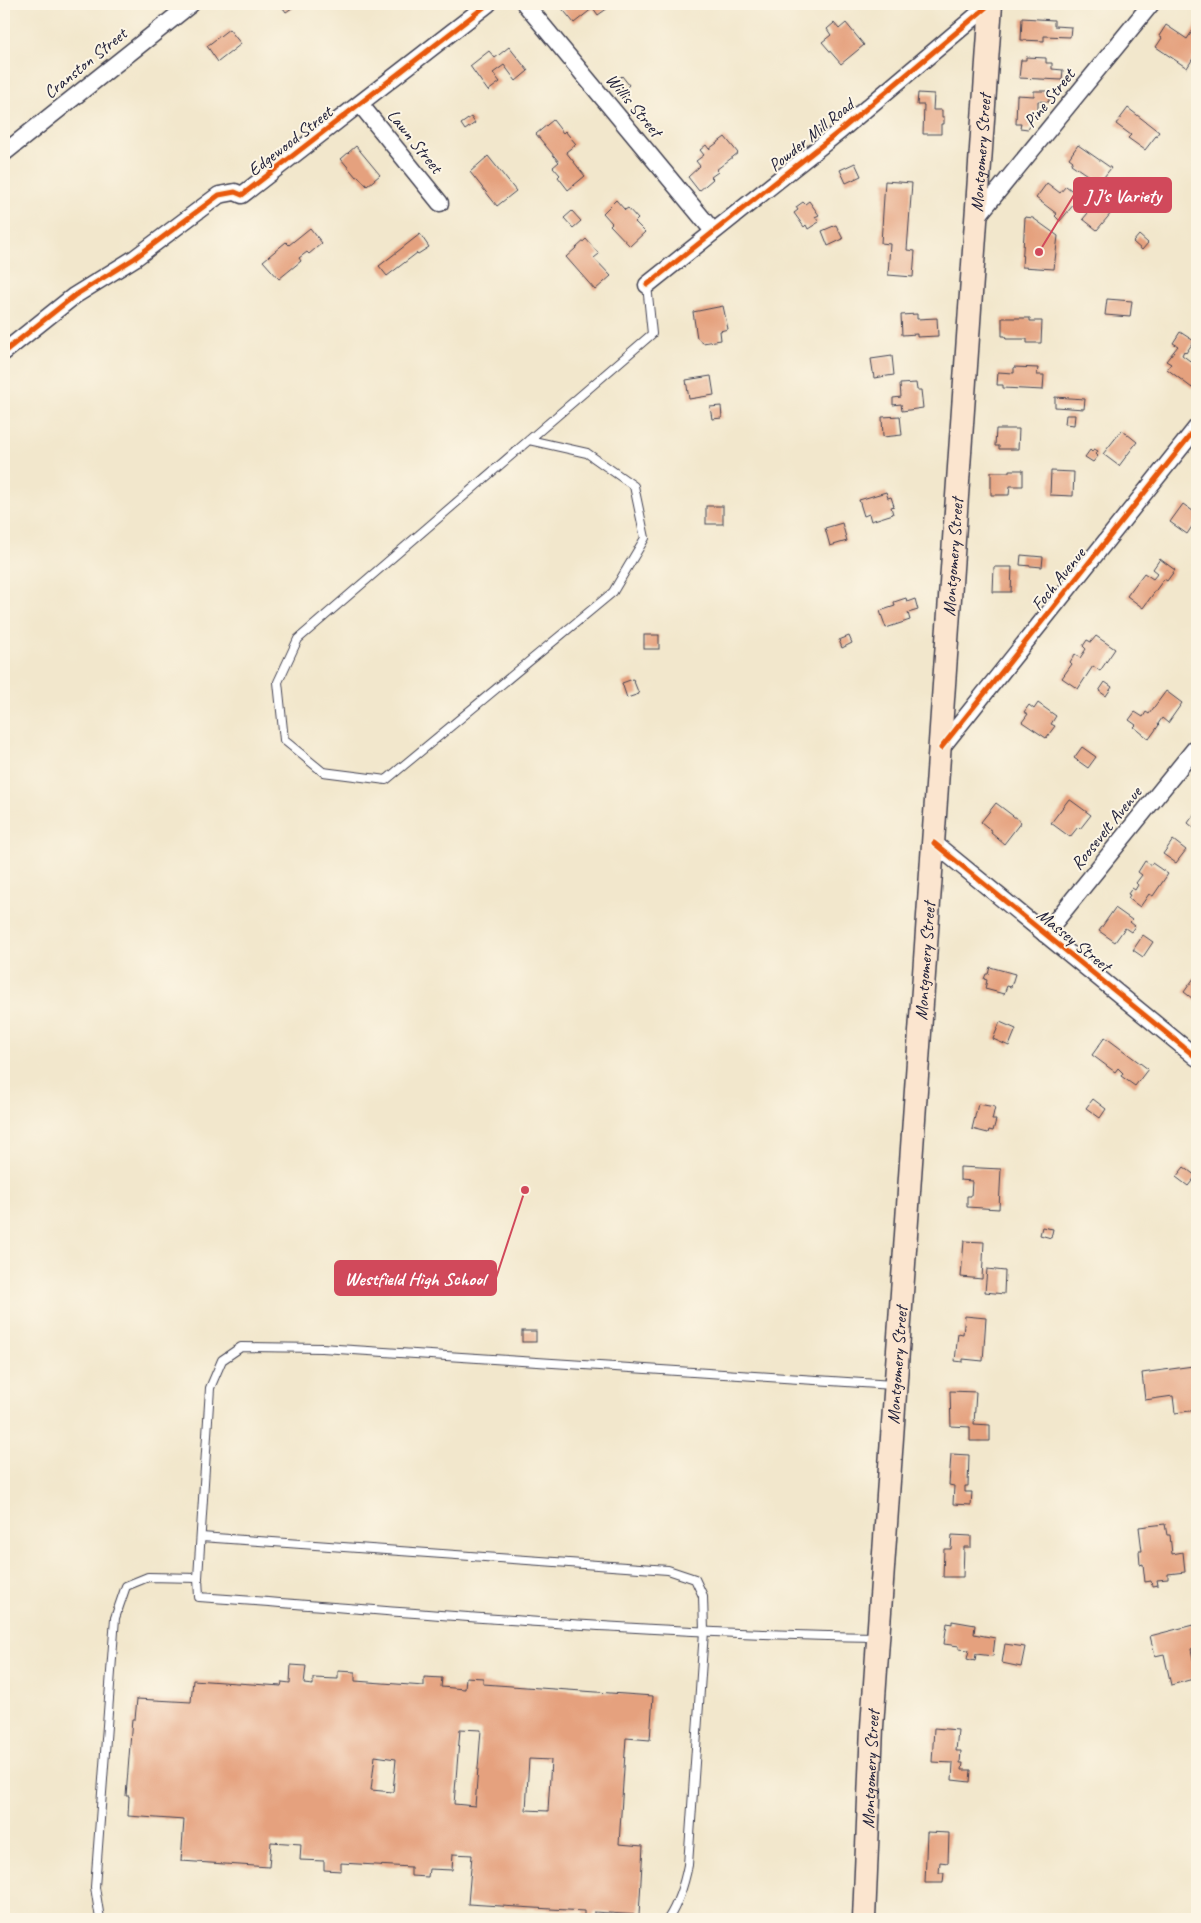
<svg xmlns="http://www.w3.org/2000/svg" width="1201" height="1923" viewBox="0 0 1201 1923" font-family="Caveat,sans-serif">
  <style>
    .building { fill: #e5a17e; fill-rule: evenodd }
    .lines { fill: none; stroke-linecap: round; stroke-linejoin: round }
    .lane-casing { stroke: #414051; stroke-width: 10 }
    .street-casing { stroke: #414051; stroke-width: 19 }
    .secondary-casing { stroke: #414051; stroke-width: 25 }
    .lane { stroke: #fff; stroke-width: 8 }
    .street { stroke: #fff; stroke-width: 16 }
    .secondary { stroke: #fbe5cf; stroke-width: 22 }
    .cycleway-casing { stroke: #fcf5e5; stroke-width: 8 }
    .cycleway { stroke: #e8590c; stroke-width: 5 }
    .labels { text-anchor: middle; stroke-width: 4; stroke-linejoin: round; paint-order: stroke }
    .street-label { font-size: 18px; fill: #22223b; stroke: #fcf5e5 }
    .leader { fill: none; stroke: #d1495b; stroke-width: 2 }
    .callout-dot { fill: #d1495b; stroke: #fcf5e5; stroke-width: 2 }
    .callout { fill: #d1495b; stroke: #d1495b; stroke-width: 2 }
    .callout-label { font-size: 19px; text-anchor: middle; font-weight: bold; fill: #fff }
  </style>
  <rect width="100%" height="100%" fill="#fcf5e5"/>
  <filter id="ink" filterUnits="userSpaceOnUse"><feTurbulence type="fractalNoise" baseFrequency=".02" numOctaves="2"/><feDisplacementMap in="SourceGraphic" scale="10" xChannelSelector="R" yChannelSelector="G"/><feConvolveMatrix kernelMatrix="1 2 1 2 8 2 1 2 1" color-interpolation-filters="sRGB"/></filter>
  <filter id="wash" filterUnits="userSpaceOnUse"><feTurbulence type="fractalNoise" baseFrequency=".0096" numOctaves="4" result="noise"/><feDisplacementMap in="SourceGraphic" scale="20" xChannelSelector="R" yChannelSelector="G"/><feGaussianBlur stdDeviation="1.12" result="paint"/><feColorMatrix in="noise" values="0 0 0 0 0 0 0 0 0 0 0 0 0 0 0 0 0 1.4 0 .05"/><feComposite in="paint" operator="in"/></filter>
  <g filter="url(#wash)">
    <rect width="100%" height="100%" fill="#f2e7cc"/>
    <g id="blocks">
      <g class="building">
        <polygon points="280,4 298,4 286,12"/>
        <polygon points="563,4 605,4 608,8 598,15 593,8 574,23 560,6"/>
        <polygon points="1022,18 1054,20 1054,26 1071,27 1070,37 1044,36 1044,41 1021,40"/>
        <polygon points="834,23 839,29 846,23 864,45 841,64 822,42 831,35 827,29"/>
        <polygon points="1197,24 1197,52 1187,68 1156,47 1162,38 1159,36 1166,25 1187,39"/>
        <polygon points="229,29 241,44 218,62 207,46"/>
        <polygon points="509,47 528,71 516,81 504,65 493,73 500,82 488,91 470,66 489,51 495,58"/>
        <polygon points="1026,57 1046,58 1046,63 1052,63 1052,69 1063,70 1062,80 1019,78 1021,60 1026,60"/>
        <polygon points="622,76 629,85 622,92 614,83"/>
        <polygon points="1034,91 1049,91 1049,102 1038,101 1038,112 1032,112 1031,125 1028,129 1020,128 1021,124 1016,124 1017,95 1034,96"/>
        <polygon points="918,93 934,94 933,110 942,110 942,117 944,117 944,124 941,124 941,134 923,134 924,105 917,105"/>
        <polygon points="1128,108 1159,132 1145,150 1128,138 1131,135 1116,124"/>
        <polygon points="471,117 475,123 465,130 461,124"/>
        <polygon points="553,120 563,133 565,131 576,144 566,152 585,176 568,190 558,177 560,175 553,167 559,162 536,134"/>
        <polygon points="725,137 738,153 716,170 718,172 711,177 713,179 699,191 688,177 700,166 696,161 704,155 700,150 706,145 709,149"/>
        <polygon points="1078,145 1111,168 1101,181 1095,177 1093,179 1071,164 1073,161 1069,158"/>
        <polygon points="356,146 380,175 367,186 358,176 356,177 341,159"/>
        <polygon points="488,156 516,191 497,206 470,172"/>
        <polygon points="855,163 861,176 846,183 840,170"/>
        <polygon points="885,181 912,183 907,250 915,251 913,277 888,275 890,244 881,243"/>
        <polygon points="1047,183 1060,193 1066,186 1080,197 1060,221 1055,216 1057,214 1036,198"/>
        <polygon points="616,200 625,210 628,208 638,219 635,222 645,232 630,246 610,225 612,223 603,213"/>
        <polygon points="809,201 819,215 815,217 819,222 808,229 806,225 804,227 794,213 798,210 796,207 803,202 805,204"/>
        <polygon points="1098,201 1112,212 1097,230 1083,219"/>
        <polygon points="572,211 581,221 573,228 564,218"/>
        <polygon points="1025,217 1033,218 1058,236 1054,269 1022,267"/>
        <polygon points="836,225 843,239 828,246 822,231"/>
        <polygon points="310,228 322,243 309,254 307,252 299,258 301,261 279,279 263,261 286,242 289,245"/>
        <polygon points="420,234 429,247 418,254 417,253 387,276 379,266"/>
        <polygon points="1139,235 1148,243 1142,250 1133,242"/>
        <polygon points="586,239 599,254 594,258 611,276 595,290 566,257"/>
        <polygon points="1107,299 1132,301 1130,317 1105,315"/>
        <polygon points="723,306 728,329 720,331 721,340 703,343 697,338 693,312"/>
        <polygon points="917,314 917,319 937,318 938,336 917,337 917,334 902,335 901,315"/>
        <polygon points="1002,318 1030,318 1030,321 1042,321 1041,343 1027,343 1027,339 1006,339 1005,336 1002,336"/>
        <polygon points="1180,332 1194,341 1186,353 1184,351 1182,355 1197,366 1197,375 1194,379 1197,382 1192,388 1167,369 1171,364 1166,361 1178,346 1173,343"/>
        <polygon points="892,356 894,375 874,378 871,359"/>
        <polygon points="1014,367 1038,368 1037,375 1044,375 1043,390 1003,388 1003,385 997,385 998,372 1014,373"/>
        <polygon points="711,376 714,395 689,399 686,380"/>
        <polygon points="916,383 917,390 921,390 923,408 902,411 901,404 893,405 893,398 901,397 900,384"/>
        <polygon points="1055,397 1085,399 1084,409 1055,407"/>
        <polygon points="721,406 722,418 712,419 710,407"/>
        <polygon points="1066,415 1075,415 1074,425 1065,424"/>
        <polygon points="900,416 902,435 883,437 882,417"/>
        <polygon points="996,429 1019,429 1018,449 999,449 999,446 995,446"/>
        <polygon points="1122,430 1137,442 1119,466 1103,454"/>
        <polygon points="1094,449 1098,451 1096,454 1098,456 1093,462 1085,457 1090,450 1092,452"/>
        <polygon points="1009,470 1023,470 1023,486 1010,486 1009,495 991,495 991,472 1009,472"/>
        <polygon points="1051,471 1074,472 1073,496 1050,495"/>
        <polygon points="886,492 888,498 891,497 894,506 891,507 893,514 871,521 869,514 864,516 859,500"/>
        <polygon points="1183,504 1197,514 1197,519 1187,534 1170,522"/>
        <rect x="706" y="506" width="17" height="18"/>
        <polygon points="842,523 847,541 830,546 825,528"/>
        <polygon points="1021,555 1043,557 1042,567 1020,565"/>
        <polygon points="1160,559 1175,570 1167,581 1164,579 1143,608 1127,596 1144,573 1153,579 1158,573 1153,569"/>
        <polygon points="994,567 1012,567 1011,592 993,592"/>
        <polygon points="906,598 907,602 915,599 918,610 908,613 910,620 886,628 880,611 895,606 894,602"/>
        <rect x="644" y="635" width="15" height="14"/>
        <polygon points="849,636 852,643 842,648 839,640"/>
        <polygon points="1096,636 1115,649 1100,671 1093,666 1078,689 1062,678 1072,664 1070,662 1075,654 1080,658 1086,649 1083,646 1087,640 1091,642"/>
        <polygon points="633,679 639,694 627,698 622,683"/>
        <polygon points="1105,682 1112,687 1106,696 1099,691"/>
        <polygon points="1166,691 1182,703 1168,723 1162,718 1158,724 1159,725 1149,739 1134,727 1136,725 1129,720 1135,712 1143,717 1146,712 1149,714"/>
        <polygon points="1038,703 1056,716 1051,724 1055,726 1046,738 1022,722 1028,714 1024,712 1029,705 1034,709"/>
        <polygon points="1082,747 1096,757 1088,768 1074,758"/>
        <polygon points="1069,799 1091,815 1080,829 1078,827 1070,837 1051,823"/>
        <polygon points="996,803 1021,822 1004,844 991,833 992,831 981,822"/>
        <polygon points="1197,810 1197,827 1196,826 1194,828 1188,823"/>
        <polygon points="1173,840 1186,850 1176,863 1163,854"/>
        <polygon points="1145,861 1151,865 1152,863 1168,874 1153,896 1149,894 1140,907 1128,898 1130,895 1128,894 1132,888 1135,890 1138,885 1136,883 1142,875 1138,872"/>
        <polygon points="1115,908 1132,920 1130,922 1135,926 1131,932 1125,928 1115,942 1099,931"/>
        <polygon points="1143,935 1153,942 1143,957 1133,950"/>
        <polygon points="990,967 1015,974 1011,987 1007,986 1004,994 985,989 987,980 984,979 986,974 988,974"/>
        <polygon points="1197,974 1197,1002 1184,992"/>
        <polygon points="1000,1022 1016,1029 1009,1046 993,1039"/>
        <polygon points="1105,1037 1148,1069 1135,1086 1121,1076 1123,1073 1118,1068 1115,1072 1092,1055"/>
        <polygon points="1093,1099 1106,1109 1100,1118 1086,1108"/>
        <polygon points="978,1104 995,1107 992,1120 996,1120 993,1131 989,1130 988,1133 972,1129"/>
        <polygon points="960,1167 1001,1169 999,1209 967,1207 967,1196 971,1196 972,1181 960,1180"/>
        <polygon points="1184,1167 1196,1176 1188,1186 1176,1177"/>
        <polygon points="1042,1227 1053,1229 1051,1238 1040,1235"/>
        <polygon points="964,1241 984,1242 982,1279 961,1277"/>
        <polygon points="987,1269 1005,1271 1004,1294 985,1292"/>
        <polygon points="965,1316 986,1318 983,1361 963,1359 963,1362 955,1361 958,1333 963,1334"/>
        <rect x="522" y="1331" width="14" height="11"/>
        <polygon points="1193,1366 1197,1410 1175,1413 1173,1396 1145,1400 1142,1373"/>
        <polygon points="950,1391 976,1392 974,1424 990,1425 990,1441 970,1441 970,1427 951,1426"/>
        <polygon points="951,1454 969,1455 968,1486 965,1486 965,1492 972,1492 971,1505 953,1504 954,1486 949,1485"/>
        <polygon points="1165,1524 1167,1535 1170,1535 1172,1554 1183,1552 1185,1572 1168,1574 1168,1579 1157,1580 1158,1585 1152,1586 1151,1581 1145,1582 1143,1564 1140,1565 1139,1551 1142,1551 1139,1527"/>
        <polygon points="952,1535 971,1536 971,1547 964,1547 963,1577 943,1577 944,1549 951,1549"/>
        <polygon points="952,1621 975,1625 974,1634 995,1638 993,1656 976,1654 975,1661 967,1659 969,1650 959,1649 959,1646 944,1644 947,1623 952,1624"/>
        <polygon points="1193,1625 1197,1647 1191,1649 1197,1678 1171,1685 1164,1654 1155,1656 1150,1636"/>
        <polygon points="1005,1644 1025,1647 1021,1667 1002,1663"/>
        <path d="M291,1665L306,1666L304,1684L313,1685V1678L338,1679V1671L355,1672V1681L424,1686V1677L442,1678L441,1687L465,1689L466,1677L483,1678V1684L653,1696L650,1740L626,1738L619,1844L643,1846L639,1915L594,1912L593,1919L584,1918V1911L468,1904L472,1855L453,1854L452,1870L429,1869L428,1877L411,1876V1867L341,1863V1871L324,1870V1861L300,1860L301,1844L271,1842L269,1867L181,1861L184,1820L128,1816L129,1796H126L132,1719H135L137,1699L191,1702L193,1680L281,1686L282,1682L290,1683ZM460,1729L481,1730L475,1806L454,1804ZM375,1756L396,1759L393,1792L371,1790ZM529,1759L551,1760L548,1811L526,1810Z"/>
        <polygon points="934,1728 958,1730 956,1751 961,1751 960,1763 963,1763 962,1770 971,1770 970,1782 952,1780 953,1763 932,1762"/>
        <polygon points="927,1832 949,1833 948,1863 940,1862 939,1873 944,1873 943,1883 925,1883"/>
      </g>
    </g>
  </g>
  <g filter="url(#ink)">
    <use href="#blocks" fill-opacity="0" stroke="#414051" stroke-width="1"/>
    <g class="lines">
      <g class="lane-casing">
        <g id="lane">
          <polyline points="529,440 587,453 634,486 645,538 613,592 386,780 323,772 284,740 278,682 298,639 652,334 647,285"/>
          <path d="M201,1537L668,1570L695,1579L703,1596L704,1631L688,1865C684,1885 679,1902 668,1919"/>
          <path d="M877,1637C650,1634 424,1613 199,1597L198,1578L210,1388L222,1360L241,1347L322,1348L893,1385"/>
          <polyline points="100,1919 95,1887 115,1618 126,1586 148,1577 198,1578"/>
        </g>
      </g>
      <g class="street-casing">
        <g id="street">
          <polyline points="525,4 713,231"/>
          <polyline points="360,104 440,203"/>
          <polyline points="4,153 191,4"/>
          <polyline points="977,217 1151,4"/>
          <polyline points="647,285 841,130 990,4"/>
          <polyline points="4,352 74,296 135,258 219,195 235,192 242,195 488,4"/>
          <polyline points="941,748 1197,427"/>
          <polyline points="934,843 1197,1058"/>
          <polyline points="1045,934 1197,746"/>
        </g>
      </g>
      <g class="secondary-casing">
        <g id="secondary">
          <path id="s1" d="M864,1919L872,1727L991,4"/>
        </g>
      </g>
      <use href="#lane" class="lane"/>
      <use href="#street" class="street"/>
      <use href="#secondary" class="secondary"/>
      <g class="cycleway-casing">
        <g id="cycleway">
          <polyline points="647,285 841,130 990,4"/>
          <polyline points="4,352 74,296 135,258 219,195 235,192 242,195 488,4"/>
          <polyline points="941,748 1197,427"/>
          <polyline points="934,843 1197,1058"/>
        </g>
      </g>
      <use href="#cycleway" class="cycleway"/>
    </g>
  </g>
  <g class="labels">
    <g class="street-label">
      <text transform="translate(85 63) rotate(-39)" y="6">Cranston Street</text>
      <text transform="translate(1049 98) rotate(-51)" y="6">Pine Street</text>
      <text transform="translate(634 105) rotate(50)" y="6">Willis Street</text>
      <text transform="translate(811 135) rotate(-39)" y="6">Powder Mill Road</text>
      <text transform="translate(290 141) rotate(-38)" y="6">Edgewood Street</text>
      <text transform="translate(415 141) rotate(51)" y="6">Lawn Street</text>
      <text dy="6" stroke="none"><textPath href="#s1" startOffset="1770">Montgomery Street</textPath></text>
      <text dy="6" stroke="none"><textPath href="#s1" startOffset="1365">Montgomery Street</textPath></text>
      <text transform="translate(1058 579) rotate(-51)" y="6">Foch Avenue</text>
      <text transform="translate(1106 828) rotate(-51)" y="6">Roosevelt Avenue</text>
      <text transform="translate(1074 940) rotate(39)" y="6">Massey Street</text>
      <text dy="6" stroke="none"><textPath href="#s1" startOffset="960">Montgomery Street</textPath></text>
      <text dy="6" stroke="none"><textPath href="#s1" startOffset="555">Montgomery Street</textPath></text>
      <text dy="6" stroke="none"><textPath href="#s1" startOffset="150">Montgomery Street</textPath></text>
    </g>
  </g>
  <path class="leader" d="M1039 252L1074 195M525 1190L496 1278"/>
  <g class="callout-dot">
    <circle cx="1039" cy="252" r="5"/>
    <circle cx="525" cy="1190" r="5"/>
  </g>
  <g class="callout">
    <rect x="1074" y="178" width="97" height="34" rx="5"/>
    <rect x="335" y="1261" width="161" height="34" rx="5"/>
  </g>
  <g class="callout-label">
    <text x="1123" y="202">J J's Variety</text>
    <text x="415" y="1285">Westfield High School</text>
  </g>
  <rect width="1201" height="1923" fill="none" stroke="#fcf5e5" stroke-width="20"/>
</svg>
